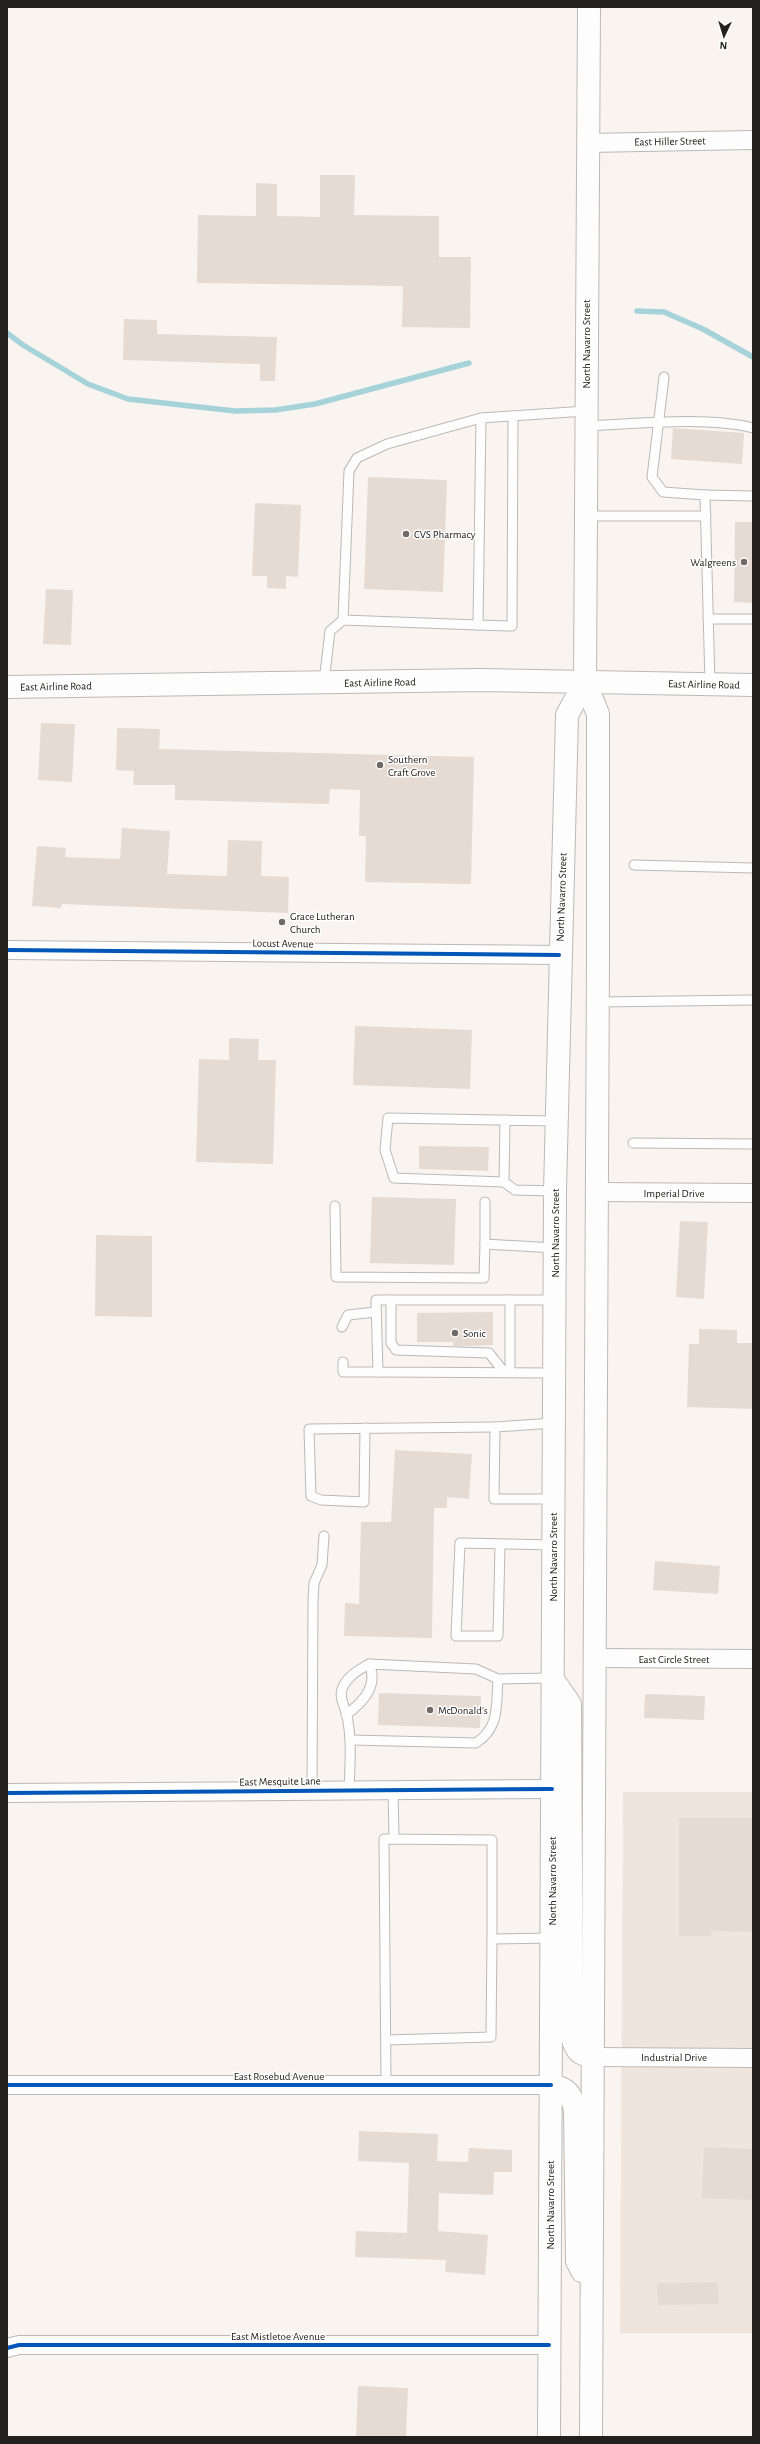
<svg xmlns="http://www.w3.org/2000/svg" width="760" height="2444" viewBox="0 0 760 2444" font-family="'Alegreya Sans',sans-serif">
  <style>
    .built { fill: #efe5dc }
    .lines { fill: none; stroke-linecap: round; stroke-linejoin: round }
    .stream { stroke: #a6d2d9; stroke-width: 5.5 }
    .building { fill: #e5dbd2 }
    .lane-casing { stroke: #bcb8b5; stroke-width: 11 }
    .street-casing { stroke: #bcb8b5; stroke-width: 20 }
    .secondary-casing { stroke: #bcb8b5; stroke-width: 24 }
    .primary-casing { stroke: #bcb8b5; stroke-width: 24 }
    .lane { stroke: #fefdfd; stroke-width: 9 }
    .street { stroke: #fefdfd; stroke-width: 18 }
    .secondary { stroke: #fefdfd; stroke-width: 22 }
    .primary { stroke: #fefdfd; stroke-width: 22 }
    .cycleway-casing { stroke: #fff; stroke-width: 6 }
    .cycleway { stroke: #0057b8; stroke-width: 4 }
    .poi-dot { fill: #6f6a68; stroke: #fff; stroke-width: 1.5 }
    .labels { text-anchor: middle; stroke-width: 3; stroke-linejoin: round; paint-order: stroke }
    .street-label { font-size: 11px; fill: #24201e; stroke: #fff }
    .poi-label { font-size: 11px; fill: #24201e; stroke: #fff; text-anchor: start }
  </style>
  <rect width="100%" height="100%" fill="#f9f4f0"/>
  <polygon class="built" points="623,1792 753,1792 753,2333 620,2333"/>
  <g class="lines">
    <g class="stream">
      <polyline points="637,311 664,312 703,329 753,357"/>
      <polyline points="7,333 23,345 88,384 128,399 235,411 275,410 315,404 469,363"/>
    </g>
  </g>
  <g class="building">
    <polygon points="320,175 355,175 354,215 439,216 439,257 471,257 470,328 402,327 403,286 197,283 198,215 256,216 256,183 277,184 277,216 320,217"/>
    <polygon points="124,319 157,320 157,334 277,337 275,381 260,381 260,364 123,360"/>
    <polygon points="673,428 744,433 742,464 671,459"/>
    <polygon points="368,477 447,480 443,592 364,589"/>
    <polygon points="255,503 301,505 298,577 286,576 286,589 267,588 267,576 252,576"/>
    <polygon points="735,522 753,522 753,603 734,602"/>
    <polygon points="46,589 73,590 71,645 43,644"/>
    <polygon points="41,723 75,724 72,782 38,780"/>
    <polygon points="117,728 160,729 159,749 474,757 471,884 365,882 366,836 359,836 360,790 330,789 329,804 175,800 175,785 133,785 134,771 116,770"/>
    <polygon points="122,828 170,831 167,874 227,876 228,840 262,841 261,876 289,877 288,913 62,904 61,908 32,906 37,846 66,848 65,857 120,859"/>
    <polygon points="355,1026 472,1030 470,1089 353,1085"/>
    <polygon points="229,1038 259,1039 258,1060 276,1060 273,1164 196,1162 199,1059 229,1060"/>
    <polygon points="419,1146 489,1147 488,1171 419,1169"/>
    <polygon points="372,1197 456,1199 454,1265 370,1263"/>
    <polygon points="680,1221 708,1222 704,1299 676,1297"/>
    <polygon points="96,1235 152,1236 152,1317 95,1316"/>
    <polygon points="493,1312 493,1345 471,1346 453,1346 453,1342 417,1342 417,1313"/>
    <polygon points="699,1329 737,1330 737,1343 753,1343 753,1409 687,1407 689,1344 699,1344"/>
    <polygon points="395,1450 472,1454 469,1499 447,1497 447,1508 434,1508 432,1638 344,1636 345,1603 359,1604 361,1522 391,1522"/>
    <polygon points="655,1561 720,1566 718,1594 653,1590"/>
    <polygon points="379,1693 481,1696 480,1728 378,1725"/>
    <polygon points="645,1694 705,1696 704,1720 644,1718"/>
    <polygon points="679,1818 753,1818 753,1932 711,1931 711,1936 679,1936"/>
    <polygon points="359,2131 438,2134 437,2161 468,2162 469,2148 512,2150 512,2172 494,2172 493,2195 439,2193 438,2231 488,2235 485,2275 445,2272 446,2260 355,2257 356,2231 407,2233 409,2163 358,2161"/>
    <polygon points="704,2147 753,2149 753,2200 702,2198"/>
    <polygon points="718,2282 719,2304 658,2305 657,2283"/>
    <polygon points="358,2386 408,2388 406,2437 356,2437"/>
  </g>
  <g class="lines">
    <g class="lane-casing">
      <g id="lane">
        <polyline points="664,377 652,477 663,492 705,495 710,684"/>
        <path d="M587,426C636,424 706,416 753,428"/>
        <polyline points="705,495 753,496"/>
        <polyline points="586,516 706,516"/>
        <polyline points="708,619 753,619"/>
        <polyline points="343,620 349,471 357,458 387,444 481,418"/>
        <polyline points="478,625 512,626 513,416"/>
        <polyline points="324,682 330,631 343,620 478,625 481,418 586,411"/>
        <polyline points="634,865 753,868"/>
        <polyline points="598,1002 753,1000"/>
        <polyline points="505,1120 504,1182 394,1178 385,1150 388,1118 557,1121"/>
        <polyline points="633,1143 753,1144"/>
        <polyline points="504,1182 515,1190 555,1191"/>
        <polyline points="485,1202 485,1244 555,1248"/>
        <polyline points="335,1206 336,1277 484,1278 485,1244"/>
        <polyline points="391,1300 391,1343 396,1350 489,1353 504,1372"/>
        <polyline points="342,1327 348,1315 376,1312"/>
        <polyline points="343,1362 343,1372 378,1372"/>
        <polyline points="510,1372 510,1300"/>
        <polyline points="554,1373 378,1372 376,1300 554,1300"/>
        <polyline points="365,1428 364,1502 321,1500 311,1496 309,1429 495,1427"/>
        <polyline points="553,1499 494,1499 495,1427 554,1423"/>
        <polyline points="500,1544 498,1636 456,1636 460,1543 553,1545"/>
        <path d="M346,1715C363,1702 379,1686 369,1664"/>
        <path d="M351,1740L476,1743C500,1727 496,1706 498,1679"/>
        <polyline points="393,1789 394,1839"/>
        <polyline points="312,1790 313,1601 314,1583 322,1565 324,1536"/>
        <path d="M349,1790C350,1765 352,1740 347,1716C345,1707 339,1698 342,1689C347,1676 359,1670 369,1664L476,1669L498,1679L552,1678"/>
        <polyline points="386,2040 491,2037 492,1939"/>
        <polyline points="386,2085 384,1839 492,1840 492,1939 552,1938"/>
      </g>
    </g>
    <g class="street-casing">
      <g id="street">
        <polyline points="587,143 753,140"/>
        <polyline points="7,950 559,955"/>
        <polyline points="596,1192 753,1193"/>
        <polyline points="596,1658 753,1659"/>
        <polyline points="7,1793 552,1789"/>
        <polyline points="594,2057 753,2058"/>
        <polyline points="7,2085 551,2085"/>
        <polyline points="7,2348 19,2345 549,2345"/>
      </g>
    </g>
    <g class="secondary-casing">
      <polyline id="secondary" points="7,687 479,680 753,685"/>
    </g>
    <g class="primary-casing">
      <g id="primary">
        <polyline points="589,7 585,682 598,714 598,957 591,2437"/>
        <path d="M552,1678L570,1704L572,2037C576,2052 580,2055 594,2057"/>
        <path d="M551,2085C568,2089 571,2093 575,2110L577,2261L582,2271"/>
        <polyline points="549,2437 555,1191 567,715 585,682"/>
      </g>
    </g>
    <use href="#lane" class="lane"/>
    <use href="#street" class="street"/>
    <use href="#secondary" class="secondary"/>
    <use href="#primary" class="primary"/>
    <g class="cycleway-casing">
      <g id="cycleway">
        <polyline points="7,950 559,955"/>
        <polyline points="7,1793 552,1789"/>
        <polyline points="7,2085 551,2085"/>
        <polyline points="7,2348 19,2345 549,2345"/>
      </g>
    </g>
    <use href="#cycleway" class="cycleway"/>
  </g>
  <g class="poi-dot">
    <circle cx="406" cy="534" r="4"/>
    <circle cx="744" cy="562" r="4"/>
    <circle cx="380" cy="765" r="4"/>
    <circle cx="282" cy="922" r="4"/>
    <circle cx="455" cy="1333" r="4"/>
    <circle cx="430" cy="1710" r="4"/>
  </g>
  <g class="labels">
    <g class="street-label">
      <text transform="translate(670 141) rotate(-1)" y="4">East Hiller Street</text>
      <text transform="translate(586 344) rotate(-90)" y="4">North Navarro Street</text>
      <text transform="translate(380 682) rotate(-1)" y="4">East Airline Road</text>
      <text transform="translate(704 684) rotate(1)" y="4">East Airline Road</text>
      <text transform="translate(56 686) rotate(-1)" y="4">East Airline Road</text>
      <text transform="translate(561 897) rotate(-88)" y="4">North Navarro Street</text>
      <text transform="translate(283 943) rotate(1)" y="4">Locust Avenue</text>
      <text x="674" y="1197">Imperial Drive</text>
      <text transform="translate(555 1233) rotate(-90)" y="4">North Navarro Street</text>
      <text transform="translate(553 1557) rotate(-90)" y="4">North Navarro Street</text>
      <text x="674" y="1663">East Circle Street</text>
      <text transform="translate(280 1781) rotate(-1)" y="4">East Mesquite Lane</text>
      <text transform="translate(552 1881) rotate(-90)" y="4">North Navarro Street</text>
      <text x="674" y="2061">Industrial Drive</text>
      <text x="279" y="2080">East Rosebud Avenue</text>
      <text transform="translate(550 2205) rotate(-90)" y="4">North Navarro Street</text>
      <text x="278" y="2340">East Mistletoe Avenue</text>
    </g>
    <g class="poi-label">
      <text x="414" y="538">CVS Pharmacy</text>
      <text x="736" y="566" text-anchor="end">Walgreens</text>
      <text x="388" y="763">Southern<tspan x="388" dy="13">Craft Grove</tspan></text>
      <text x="290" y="920">Grace Lutheran<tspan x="290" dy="13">Church</tspan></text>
      <text x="463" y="1337">Sonic</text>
      <text x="438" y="1714">McDonald's</text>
    </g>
  </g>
  <rect width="760" height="2444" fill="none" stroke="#24201e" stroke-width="16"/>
  <g transform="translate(724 36) rotate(184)" stroke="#ffffff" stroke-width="3" paint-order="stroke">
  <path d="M0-3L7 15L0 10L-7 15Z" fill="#24201e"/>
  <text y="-6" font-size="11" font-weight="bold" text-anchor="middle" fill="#24201e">N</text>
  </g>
</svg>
